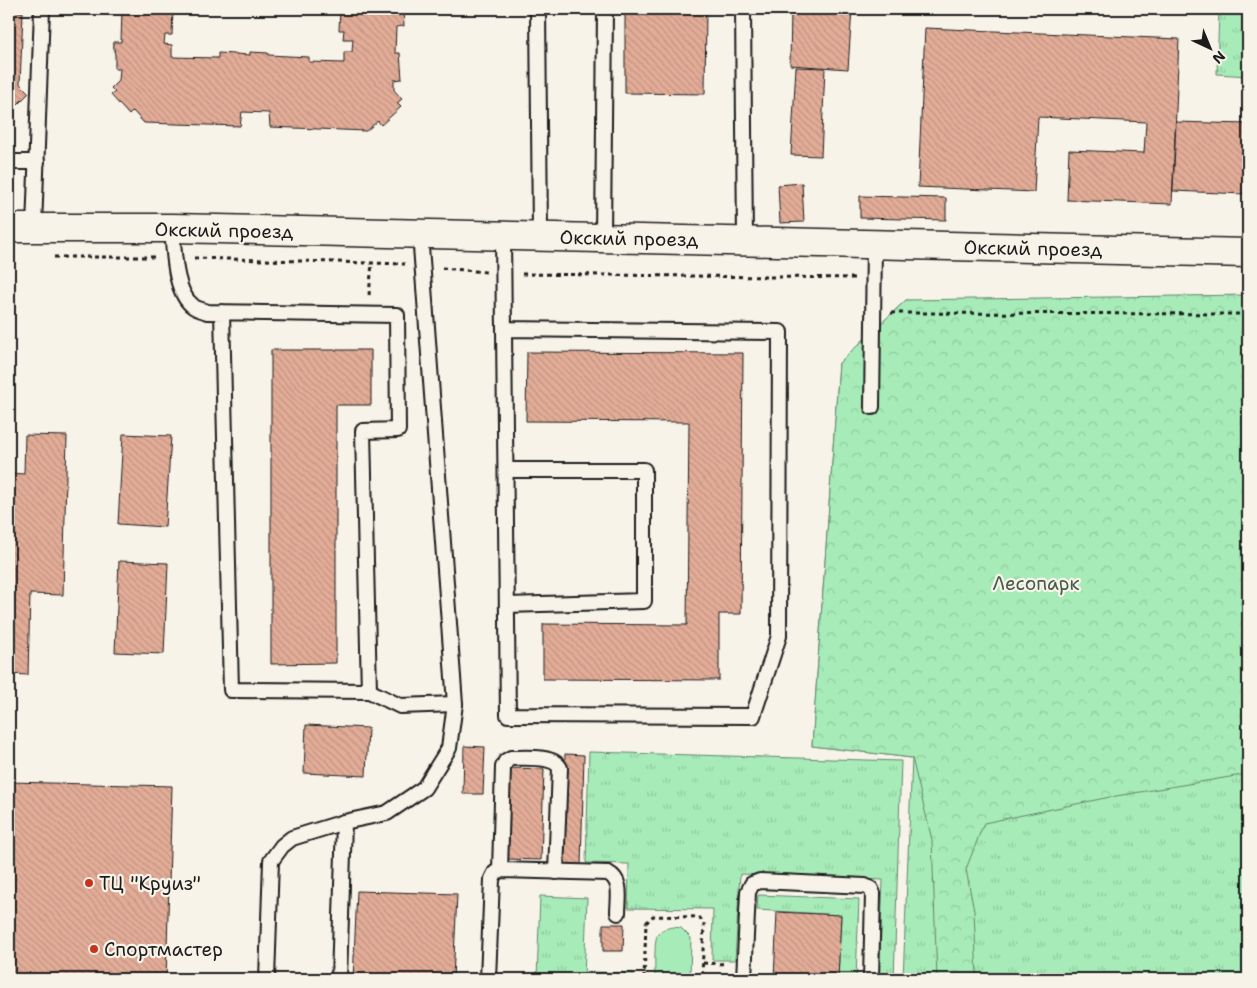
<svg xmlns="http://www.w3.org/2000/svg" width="1257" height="988" viewBox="0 0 1257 988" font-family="'Shantell Sans',sans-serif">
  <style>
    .grass { fill: url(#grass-tufts); stroke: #62846a }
    .forest { fill: url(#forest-crowns); stroke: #62846a }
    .garden { fill: #a7ecb8; stroke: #62846a }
    .building { fill: url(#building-back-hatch); stroke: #1c1c1c }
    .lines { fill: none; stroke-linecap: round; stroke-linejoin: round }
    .lane-casing { stroke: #1c1c1c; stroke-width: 18 }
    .street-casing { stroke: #1c1c1c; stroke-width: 31 }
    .path { stroke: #1c1c1c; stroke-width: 3; stroke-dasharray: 4 4; stroke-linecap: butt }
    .lane { stroke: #f7f3e8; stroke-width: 14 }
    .street { stroke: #f7f3e8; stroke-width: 28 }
    .poi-dot { fill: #c8321e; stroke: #f7f3e8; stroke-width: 2 }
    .labels { text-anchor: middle; stroke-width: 4.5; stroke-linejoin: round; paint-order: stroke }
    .street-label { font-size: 19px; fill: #1c1c1c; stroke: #f7f3e8 }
    .park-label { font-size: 19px; fill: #465a4b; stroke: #f7f3e8 }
    .poi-label { font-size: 19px; fill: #1c1c1c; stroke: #f7f3e8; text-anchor: start }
  </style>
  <defs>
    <pattern id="grass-tufts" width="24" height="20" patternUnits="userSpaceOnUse" patternTransform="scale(1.25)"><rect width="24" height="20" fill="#a7ecb8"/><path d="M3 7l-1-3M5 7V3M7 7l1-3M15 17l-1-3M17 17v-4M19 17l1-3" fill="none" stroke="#8fca9e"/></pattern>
    <pattern id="forest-crowns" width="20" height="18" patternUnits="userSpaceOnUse" patternTransform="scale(1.25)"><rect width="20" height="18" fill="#a7ecb8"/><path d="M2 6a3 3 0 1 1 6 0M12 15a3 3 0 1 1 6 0" fill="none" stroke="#8fca9e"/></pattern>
    <pattern id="building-back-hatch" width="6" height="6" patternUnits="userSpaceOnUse" patternTransform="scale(1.25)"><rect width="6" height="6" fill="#e2ac97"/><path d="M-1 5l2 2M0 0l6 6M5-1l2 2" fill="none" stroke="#c19382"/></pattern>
  </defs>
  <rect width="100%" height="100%" fill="#f7f3e8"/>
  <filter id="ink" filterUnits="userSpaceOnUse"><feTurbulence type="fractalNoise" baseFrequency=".02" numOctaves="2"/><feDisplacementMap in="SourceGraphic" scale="10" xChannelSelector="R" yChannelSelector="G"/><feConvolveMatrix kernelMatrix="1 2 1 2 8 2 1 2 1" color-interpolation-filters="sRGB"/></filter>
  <g filter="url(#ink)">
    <g class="grass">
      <polygon points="1219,9 1248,9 1248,76 1217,74"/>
      <polygon points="906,300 1159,328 1248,336 1248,979 903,979 912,758 812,746 839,363"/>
      <polygon points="589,752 901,761 894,979 879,979 883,880 740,874 735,960 712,960 713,909 628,908 629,864 586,863"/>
      <polygon points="758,895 859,899 856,979 838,979 841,915 757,910"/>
      <polygon points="540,896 587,898 584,979 537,979"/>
      <polygon points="588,972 633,973 633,979 588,979"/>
    </g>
    <polygon class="forest" points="1248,295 1248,774 1110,797 984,823 966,869 974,911 977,979 937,979 932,840 912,758 812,746 839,363 906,300"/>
    <path class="garden" d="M674,927L681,928L691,938L690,979H655C655,971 654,942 657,936C660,929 667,928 674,927Z"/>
    <g class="building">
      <polygon points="122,9 173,9 172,35 165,35 164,44 172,45 172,57 218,58 218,53 250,55 250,52 268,53 268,55 309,57 309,62 344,63 344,52 352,52 353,39 343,39 344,30 339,30 340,9 403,9 404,26 396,27 395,53 400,53 402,79 394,80 394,90 402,99 397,103 401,107 381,125 378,121 366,131 270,127 269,113 242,112 240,126 144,123 133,111 129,115 111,95 115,92 111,88 119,80 120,69 115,69 115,55 113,42 121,42"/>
      <polygon points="625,9 706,9 705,94 625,93"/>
      <polygon points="791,9 852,9 848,69 790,65"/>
      <polygon points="9,11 23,12 20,84 29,93 9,113"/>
      <polygon points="925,28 1179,39 1172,204 1067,200 1069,150 1144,153 1146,122 1038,117 1034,192 918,187"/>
      <polygon points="796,67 825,68 821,156 791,155"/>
      <polygon points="1176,122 1247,124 1244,194 1173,191"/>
      <polygon points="802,183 804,222 780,223 778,185"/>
      <polygon points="860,196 946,198 946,220 860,218"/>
      <polygon points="271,350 371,350 371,405 336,405 336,663 271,664"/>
      <polygon points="527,352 743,353 741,614 719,614 719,680 543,679 543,624 687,625 689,422 526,421"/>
      <polygon points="123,434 171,436 165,527 118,524"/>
      <polygon points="25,435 67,436 63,595 30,594 28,675 9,674 9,473 24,474"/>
      <polygon points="119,561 168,563 164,654 115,652"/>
      <polygon points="306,725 368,728 366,776 304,773"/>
      <polygon points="464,746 485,747 483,794 463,794"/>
      <polygon points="565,754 584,755 581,865 562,864"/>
      <polygon points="509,768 544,769 541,860 506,859"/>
      <polygon points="9,782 172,786 166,979 9,979"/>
      <polygon points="357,891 457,894 453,979 353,979"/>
      <polygon points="777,912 841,915 838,979 774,979"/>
      <polygon points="603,924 624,924 623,951 603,951"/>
    </g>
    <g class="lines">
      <g class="lane-casing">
        <g id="lane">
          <polyline points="538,9 540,236"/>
          <polyline points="743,9 745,241"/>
          <polyline points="9,162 37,162"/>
          <polyline points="34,228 42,9"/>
          <path d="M172,228C174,250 174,292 193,306C196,309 203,310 207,312L397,315L398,430L363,431L369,691L231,690L222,312"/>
          <polyline points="503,235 508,715 753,716 779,636 780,332 504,329"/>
          <polyline points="603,238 605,9"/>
          <polyline points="872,407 874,244"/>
          <polyline points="506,470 644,470 644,601 507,605"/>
          <polyline points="369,691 400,706 455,704"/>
          <path d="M500,870L503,767L506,761L511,758C524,758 554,755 560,768L556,872"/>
          <polyline points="267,979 271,861 282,846 292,838 344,822 387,813 424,788 449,748 455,704 420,233"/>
          <polyline points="339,979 344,822"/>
          <path d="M488,979L492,879L495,873L500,870L608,873C623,881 618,898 618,913"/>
          <polyline points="744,979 748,892 752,884 760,881 865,886 871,889 873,894 871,979"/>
        </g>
      </g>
      <g class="street-casing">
        <polyline id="street" points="9,228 172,228 1248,253"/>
      </g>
      <g class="path">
        <polyline points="54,257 155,257"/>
        <polyline points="194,258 405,264"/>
        <polyline points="442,268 486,272"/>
        <polyline points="522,274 856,278"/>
        <polyline points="369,295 372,263"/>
        <polyline points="891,313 1248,314"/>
        <polyline points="703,963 727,964"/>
        <polyline points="644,979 646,923 653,916 699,917 704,923 702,979"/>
      </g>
      <use href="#lane" class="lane"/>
      <use href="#street" class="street"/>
    </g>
  </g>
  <g class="poi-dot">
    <circle cx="89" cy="883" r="5"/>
    <circle cx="94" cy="949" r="5"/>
  </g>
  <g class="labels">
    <g class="street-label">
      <text transform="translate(224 230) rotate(1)" y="7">Окский проезд</text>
      <text transform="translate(629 238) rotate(1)" y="7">Окский проезд</text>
      <text transform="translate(1033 248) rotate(1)" y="7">Окский проезд</text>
    </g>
    <g class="park-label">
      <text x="1036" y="590">Лесопарк</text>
    </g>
    <g class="poi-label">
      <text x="99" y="890">ТЦ "Круиз"</text>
      <text x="104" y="956">Спортмастер</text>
    </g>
  </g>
  <rect width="1257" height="988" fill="none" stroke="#f7f3e8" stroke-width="30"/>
  <rect x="15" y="15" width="1227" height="958" fill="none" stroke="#1c1c1c" stroke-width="2" filter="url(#ink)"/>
  <g transform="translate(1210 48) rotate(136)" stroke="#f7f3e8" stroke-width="4" paint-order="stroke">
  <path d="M0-4L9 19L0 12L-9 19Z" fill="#1c1c1c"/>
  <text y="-8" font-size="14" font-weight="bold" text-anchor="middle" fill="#1c1c1c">N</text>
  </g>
</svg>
